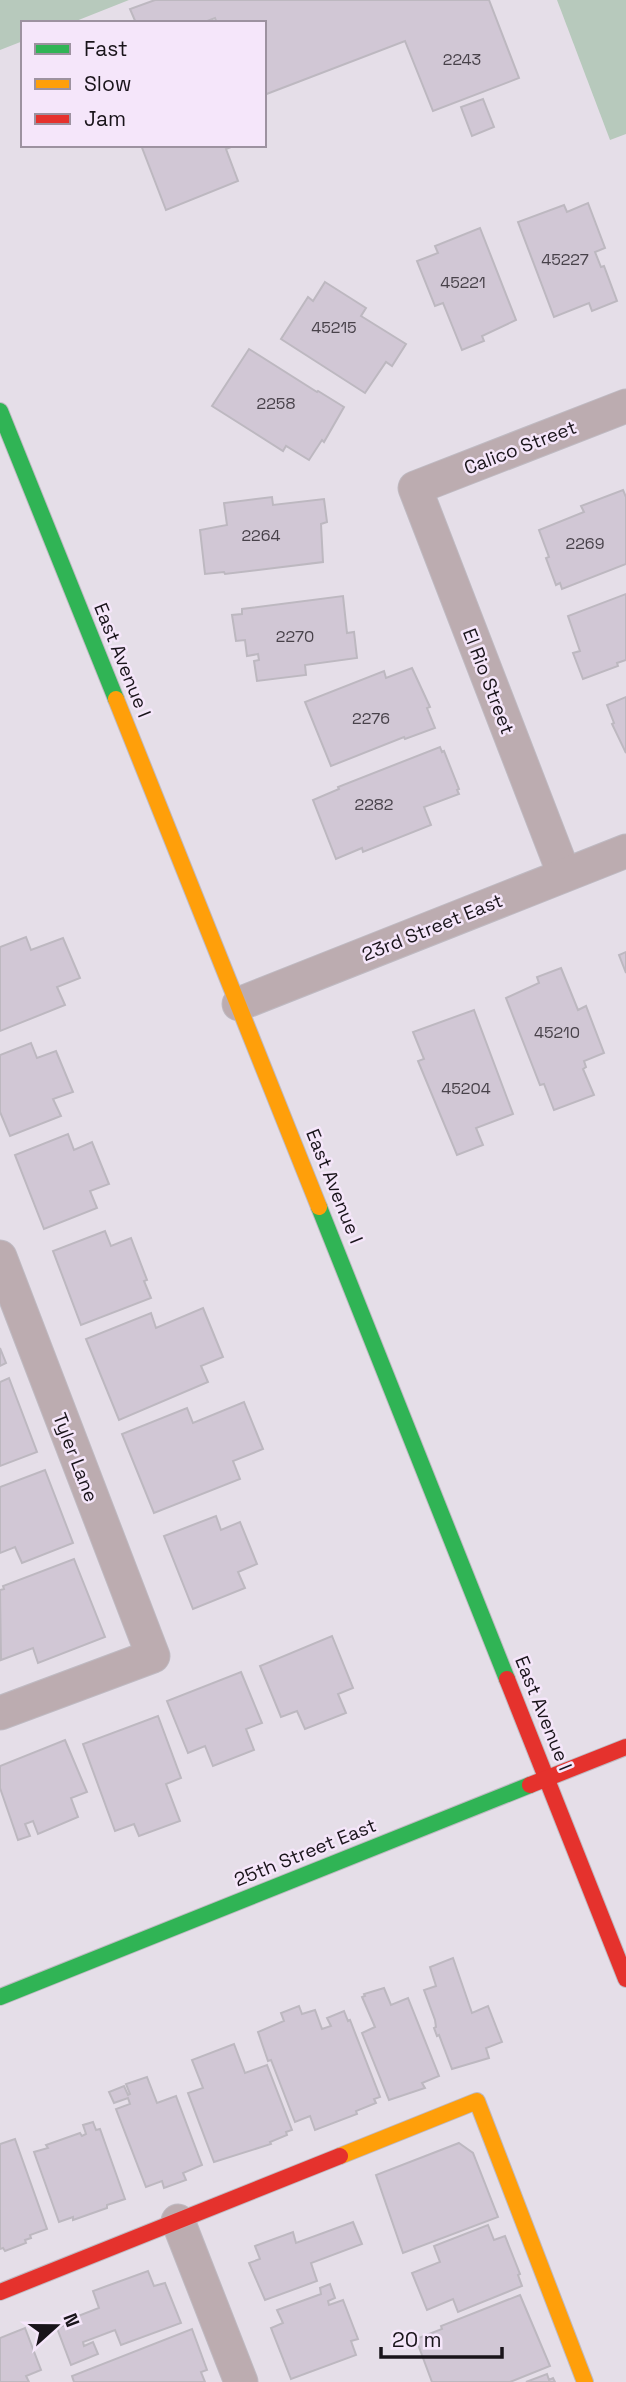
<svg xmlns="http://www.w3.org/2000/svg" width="626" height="2382" viewBox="0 0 626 2382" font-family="'Space Grotesk',sans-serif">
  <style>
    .green { fill: #b7c9bc }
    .building { fill: #d1c7d5; stroke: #bdb8c0; stroke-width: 2 }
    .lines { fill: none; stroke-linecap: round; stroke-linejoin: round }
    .street-casing { stroke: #bfbac2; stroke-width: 35 }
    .fast-casing { stroke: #bfbac2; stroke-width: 18 }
    .slow-casing { stroke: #bfbac2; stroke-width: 18 }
    .jam-casing { stroke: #bfbac2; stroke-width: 18 }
    .street { stroke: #bcacb0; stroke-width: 33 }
    .fast { stroke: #30b455; stroke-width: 16 }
    .slow { stroke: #ff9f0a; stroke-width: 16 }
    .jam { stroke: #e5322d; stroke-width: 16 }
    .labels { text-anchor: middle; stroke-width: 5; stroke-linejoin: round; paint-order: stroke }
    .number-label { font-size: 16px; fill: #48424a }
    .street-label { font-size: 19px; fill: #19141a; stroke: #f5e6fa }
  </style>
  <rect width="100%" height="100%" fill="#e5dee8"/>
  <g class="green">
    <polygon points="0,0 129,0 71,23 23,23 23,41 0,50"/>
    <polygon points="557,0 626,0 626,134 610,140"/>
  </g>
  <g class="building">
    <polygon points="155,0 489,0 519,78 433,111 405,41 264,95 264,23 217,23 215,18 202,23 136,23 130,9"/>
    <polygon points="483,99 494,127 472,136 461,107"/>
    <polygon points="141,145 236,145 226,149 238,181 166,210"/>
    <polygon points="588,203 605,248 595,252 601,267 604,266 617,301 592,311 589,303 554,317 518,222 564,205 567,212"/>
    <polygon points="480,228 516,320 482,336 484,341 462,350 443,303 435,306 417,261 438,253 435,246"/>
    <polygon points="325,282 366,308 361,316 406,344 392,366 386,362 365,393 281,339 308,297 313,301"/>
    <polygon points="249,349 317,392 318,391 344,407 324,442 322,440 309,460 286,446 283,451 212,406"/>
    <polygon points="623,490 626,497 626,564 562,589 560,583 556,585 546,558 549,557 539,530 584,512 581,506"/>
    <polygon points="272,497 273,505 324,499 327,522 321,524 323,562 225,574 224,572 205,574 200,530 227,525 224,503"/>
    <polygon points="626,594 626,660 617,663 618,666 583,679 573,653 580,651 568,616"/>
    <polygon points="343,596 347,633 354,632 357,658 305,665 306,675 257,681 254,661 259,660 258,654 247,656 245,640 236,641 232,615 242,614 242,609"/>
    <polygon points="412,668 430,707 427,708 435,728 405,739 404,737 331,766 305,702 384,671 386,678"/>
    <polygon points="626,697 626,753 612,724 614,723 607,705"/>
    <polygon points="440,747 442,752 444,751 459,789 457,790 459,794 424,807 431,825 363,852 362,848 336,859 313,800 339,789 338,787"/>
    <polygon points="26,937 31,950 63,938 80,978 57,987 65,1005 0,1031 0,947"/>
    <polygon points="626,952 626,973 619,955"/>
    <polygon points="561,968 578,1010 586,1006 604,1053 584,1061 586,1067 583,1069 594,1095 554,1110 544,1084 540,1085 506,998 539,983 537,977"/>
    <polygon points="474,1010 513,1114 476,1128 483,1145 457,1155 418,1061 424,1059 413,1032"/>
    <polygon points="31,1043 37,1058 56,1051 73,1092 53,1099 61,1116 10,1136 0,1112 0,1055"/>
    <polygon points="68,1134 74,1150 92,1142 109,1184 90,1191 97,1208 44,1229 15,1155"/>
    <polygon points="105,1231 111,1246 131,1238 147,1280 144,1281 151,1298 81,1325 53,1251"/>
    <polygon points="203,1308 223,1357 201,1366 208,1382 119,1420 86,1339 151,1313 156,1328"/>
    <polygon points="0,1348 6,1363 0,1366"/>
    <polygon points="9,1378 37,1452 0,1466 0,1382"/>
    <polygon points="244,1402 263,1449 233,1461 240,1479 154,1513 122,1434 187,1408 193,1423"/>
    <polygon points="45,1470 73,1543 22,1563 15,1547 0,1553 0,1487"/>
    <polygon points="216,1516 221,1530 240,1522 257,1564 238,1572 245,1588 193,1609 164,1536"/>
    <polygon points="74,1559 105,1637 38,1663 33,1648 1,1660 0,1590 4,1589 3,1586"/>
    <polygon points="332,1636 353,1688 338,1694 346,1713 305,1729 297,1711 281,1717 260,1666"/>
    <polygon points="241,1672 262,1723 246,1729 254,1750 213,1766 205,1746 188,1753 167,1701"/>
    <polygon points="158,1716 181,1778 166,1784 180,1821 139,1836 134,1824 115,1831 83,1744"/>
    <polygon points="65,1740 87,1792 71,1798 78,1817 38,1834 33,1821 25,1824 30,1836 18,1840 0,1788 0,1766"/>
    <polygon points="453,1958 472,2013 488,2006 502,2042 486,2048 489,2058 452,2069 439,2035 437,2036 434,2028 436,2027 435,2020 424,1990 436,1986 430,1967"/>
    <polygon points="384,1988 391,2005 408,1998 439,2076 422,2083 425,2088 389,2100 362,2033 375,2027 362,1997 365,1996 364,1994"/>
    <polygon points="299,2006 302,2014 315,2010 322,2029 331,2026 327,2018 344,2011 348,2021 350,2020 380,2097 374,2099 376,2103 356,2111 357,2114 315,2130 310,2116 295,2122 271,2060 268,2061 258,2032 284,2021 281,2013"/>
    <polygon points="234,2044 245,2073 267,2065 292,2130 286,2132 287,2135 270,2142 271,2144 214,2162 188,2093 203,2088 192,2060"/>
    <polygon points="147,2077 157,2103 176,2096 202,2165 183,2173 186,2180 164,2188 162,2181 146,2187 116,2109 130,2104 128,2098 114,2103 109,2092 124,2086 128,2095 130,2094 126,2084"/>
    <polygon points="93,2122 96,2130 100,2129 125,2199 107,2205 107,2208 73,2220 73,2217 59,2222 34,2152 48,2148 46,2145 80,2133 82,2136 86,2134 83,2125"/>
    <polygon points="15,2139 47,2229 30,2235 31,2238 25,2240 26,2243 5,2251 3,2248 0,2249 0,2144"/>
    <polygon points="459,2143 473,2153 498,2217 403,2253 376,2175"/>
    <polygon points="353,2222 362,2244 311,2263 317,2281 265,2300 249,2263 260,2259 255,2246 293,2232 296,2243"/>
    <polygon points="488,2225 494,2240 505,2236 520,2274 518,2275 522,2286 458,2312 453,2299 427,2310 412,2273 440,2262 434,2246"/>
    <polygon points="148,2271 154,2286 165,2283 181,2323 121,2345 115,2330 83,2342 84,2346 93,2342 98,2354 71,2365 57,2328 75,2321 73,2318 99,2308 93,2291"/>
    <polygon points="330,2284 335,2298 328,2301 329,2305 343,2300 358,2339 351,2341 356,2355 291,2379 271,2328 283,2323 277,2310 321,2294 320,2288"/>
    <polygon points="520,2295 550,2366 510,2382 432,2382 416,2339 442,2329 441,2326"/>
    <polygon points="25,2328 41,2370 26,2376 29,2382 0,2382 0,2338"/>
    <polygon points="192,2329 207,2370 201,2372 205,2382 74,2382 72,2376"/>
    <polygon points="547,2374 549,2380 553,2378 555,2382 526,2382"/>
  </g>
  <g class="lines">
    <g class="street-casing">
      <g id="street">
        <polyline points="564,874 415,488 626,406"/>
        <polyline points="239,1004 626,851"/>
        <polyline points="0,1257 153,1656 0,1713"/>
        <polyline points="178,2221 241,2382"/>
      </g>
    </g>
    <g class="fast-casing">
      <g id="fast">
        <polyline points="0,411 116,699"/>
        <polyline points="319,1207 507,1679"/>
        <polyline points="0,1997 530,1785"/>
      </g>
    </g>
    <g class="slow-casing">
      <g id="slow">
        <polyline points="116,699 319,1207"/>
        <polyline points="340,2156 477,2101 585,2382"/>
      </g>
    </g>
    <g class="jam-casing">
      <g id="jam">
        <polyline points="507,1679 626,1979"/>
        <polyline points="530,1785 626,1747"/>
        <polyline points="0,2292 340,2156"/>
      </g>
    </g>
    <use href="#street" class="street"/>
    <use href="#fast" class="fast"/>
    <use href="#slow" class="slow"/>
    <use href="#jam" class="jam"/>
  </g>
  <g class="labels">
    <g class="number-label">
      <text x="462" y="65">2243</text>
      <text x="565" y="265">45227</text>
      <text x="463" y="288">45221</text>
      <text x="334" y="333">45215</text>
      <text x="276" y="409">2258</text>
      <text x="261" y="541">2264</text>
      <text x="585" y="549">2269</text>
      <text x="295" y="642">2270</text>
      <text x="371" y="724">2276</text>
      <text x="374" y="810">2282</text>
      <text x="557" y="1038">45210</text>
      <text x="466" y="1094">45204</text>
    </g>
    <g class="street-label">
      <text transform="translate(520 447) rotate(-21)" y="7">Calico Street</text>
      <text transform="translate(123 660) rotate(68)" y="7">East Avenue I</text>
      <text transform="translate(489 681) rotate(69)" y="7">El Rio Street</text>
      <text transform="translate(432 927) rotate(-22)" y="7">23rd Street East</text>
      <text transform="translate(335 1186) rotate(68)" y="7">East Avenue I</text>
      <text transform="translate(76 1457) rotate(69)" y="7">Tyler Lane</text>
      <text transform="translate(544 1713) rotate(68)" y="7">East Avenue I</text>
      <text transform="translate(305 1852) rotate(-22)" y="7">25th Street East</text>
    </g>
  </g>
  <rect x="21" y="21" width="245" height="126" fill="#f5e6fa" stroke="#9d92a0" stroke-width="2"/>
  <rect x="35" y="44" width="35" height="10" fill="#30b455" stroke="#9d92a0" stroke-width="2"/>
  <text x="84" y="56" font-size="21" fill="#19141a">Fast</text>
  <rect x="35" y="79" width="35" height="10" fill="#ff9f0a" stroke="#9d92a0" stroke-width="2"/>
  <text x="84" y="91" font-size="21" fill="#19141a">Slow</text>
  <rect x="35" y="114" width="35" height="10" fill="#e5322d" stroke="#9d92a0" stroke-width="2"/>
  <text x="84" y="126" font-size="21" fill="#19141a">Jam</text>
  <g transform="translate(56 2326) rotate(69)" stroke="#f5e6fa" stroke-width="5" paint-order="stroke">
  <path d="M0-5L12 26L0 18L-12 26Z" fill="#19141a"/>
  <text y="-10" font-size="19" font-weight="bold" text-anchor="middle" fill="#19141a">N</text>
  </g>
  <path d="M381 2347v10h121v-10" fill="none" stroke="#19141a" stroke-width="3.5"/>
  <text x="392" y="2347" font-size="21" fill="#19141a" stroke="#f5e6fa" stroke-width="5" paint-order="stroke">20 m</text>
</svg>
